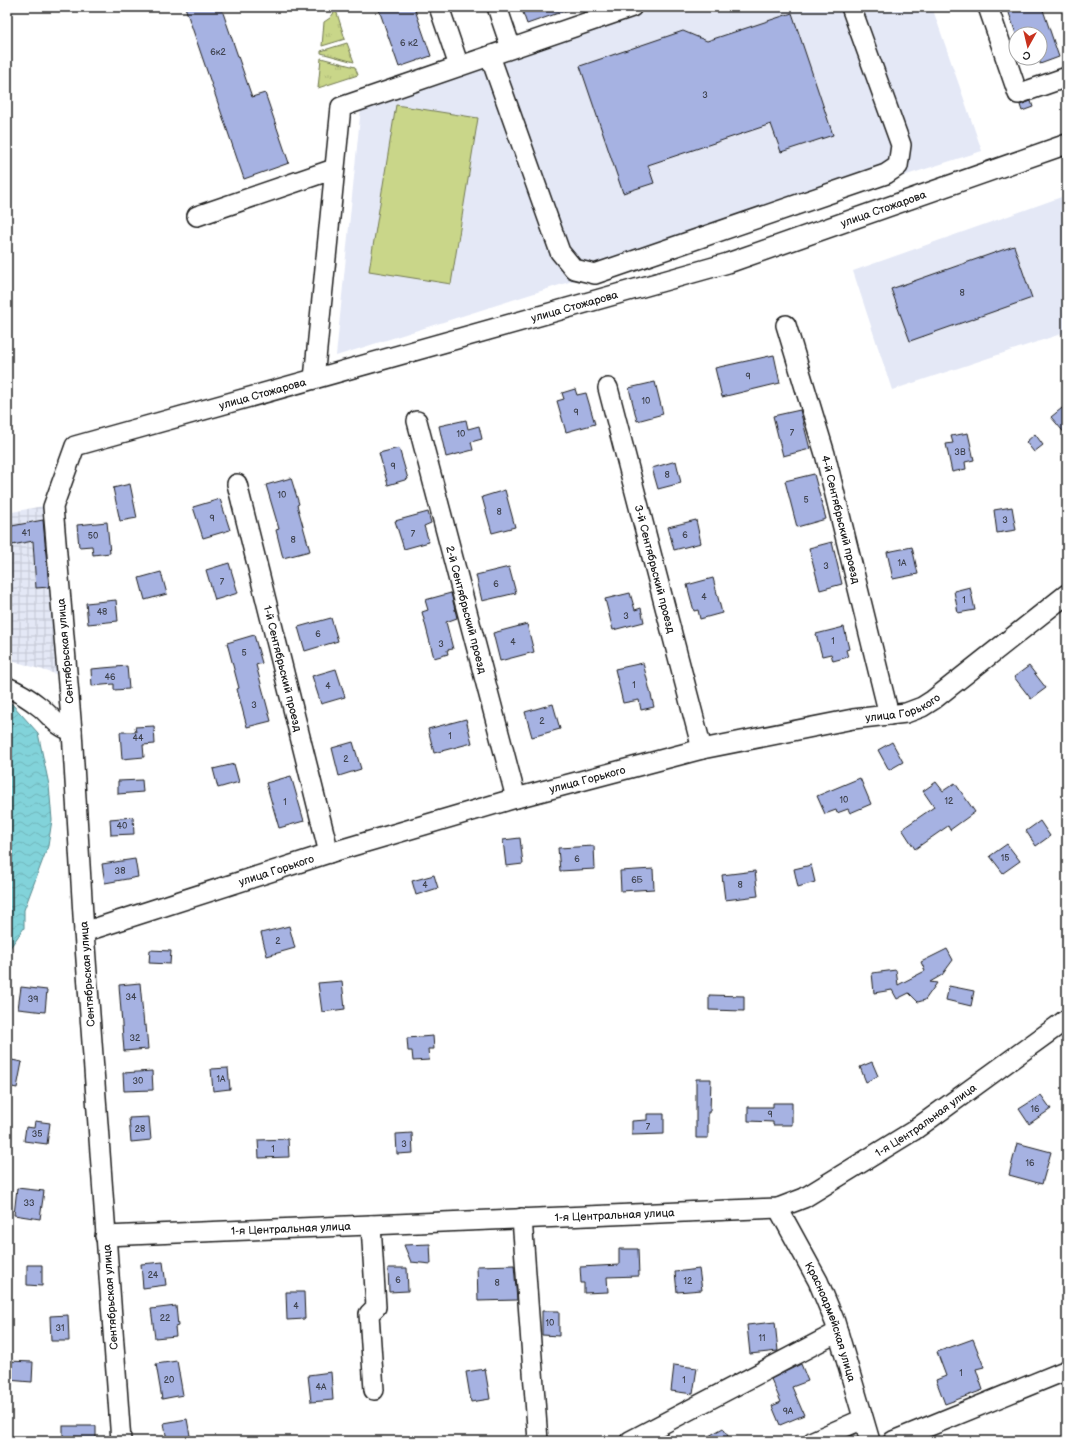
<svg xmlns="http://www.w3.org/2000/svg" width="1074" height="1448" viewBox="0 0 1074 1448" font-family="'Balsamiq Sans',sans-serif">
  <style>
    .built { fill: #e4e8f6 }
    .industrial { fill: url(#industrial-grid) }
    .park { fill: url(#park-tufts); stroke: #727952 }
    .garden { fill: #c9d689; stroke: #727952 }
    .water { fill: url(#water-waves); stroke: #598a8e }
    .building { fill: #a6b2e2; stroke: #1c1c1c }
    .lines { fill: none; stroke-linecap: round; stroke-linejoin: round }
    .minor-casing { stroke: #1c1c1c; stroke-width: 22 }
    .minor { stroke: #fff; stroke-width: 19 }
    .labels { text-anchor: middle; stroke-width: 4; stroke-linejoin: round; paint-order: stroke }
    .number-label { font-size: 9px; fill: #3e424e }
    .street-label { font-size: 11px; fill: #1c1c1c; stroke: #fff }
  </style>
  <defs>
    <pattern id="industrial-grid" width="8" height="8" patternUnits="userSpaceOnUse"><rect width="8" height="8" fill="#e4e8f6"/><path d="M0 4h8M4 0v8" fill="none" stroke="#c3c6d2"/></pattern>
    <pattern id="park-tufts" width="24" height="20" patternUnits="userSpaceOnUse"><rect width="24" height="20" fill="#c9d689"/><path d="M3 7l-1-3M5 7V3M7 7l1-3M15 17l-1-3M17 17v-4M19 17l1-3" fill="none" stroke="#acb776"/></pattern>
    <pattern id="water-waves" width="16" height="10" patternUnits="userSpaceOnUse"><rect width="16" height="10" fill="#82d3da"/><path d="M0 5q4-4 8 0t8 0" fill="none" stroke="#70b5ba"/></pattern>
  </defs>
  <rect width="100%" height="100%" fill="#fff"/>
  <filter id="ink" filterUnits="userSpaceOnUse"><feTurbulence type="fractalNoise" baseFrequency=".025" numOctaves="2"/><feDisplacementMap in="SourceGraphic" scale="8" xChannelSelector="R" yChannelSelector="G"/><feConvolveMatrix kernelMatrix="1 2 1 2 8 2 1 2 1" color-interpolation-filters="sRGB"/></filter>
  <g filter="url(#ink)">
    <g class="built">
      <polygon points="661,7 932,7 982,151 336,356 361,107"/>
      <polygon points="1067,195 1067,332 892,390 853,271"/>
    </g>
    <polygon class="industrial" points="48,505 62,676 7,659 7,513"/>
    <g class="park">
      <polygon points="336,10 345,39 322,46 324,22 330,18"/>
      <polygon points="347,43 354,62 321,53 321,51"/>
      <polygon points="321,58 355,67 358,75 318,88"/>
    </g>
    <polygon class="garden" points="396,105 478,118 451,284 369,271"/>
    <polygon class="water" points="7,702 12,704 38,733 49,785 52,820 48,846 24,910 24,928 7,952"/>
    <g class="building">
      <polygon points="185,7 221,7 252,97 265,93 289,163 244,179"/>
      <polygon points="378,7 414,7 431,56 399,67"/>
      <polygon points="521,7 570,7 570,9 527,24"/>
      <polygon points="1007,7 1042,7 1059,57 1040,64 1040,34 1016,34"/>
      <polygon points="792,13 833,135 781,152 771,124 648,165 654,183 623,193 580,66 683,31 707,41"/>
      <polygon points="1031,101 1033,107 1022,111 1020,105"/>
      <polygon points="1014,246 1032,298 910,341 891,289"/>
      <polygon points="774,355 780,383 722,397 715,368"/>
      <polygon points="655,382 663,414 637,421 629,388"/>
      <polygon points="575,389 577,395 586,393 595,424 566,432 557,401 564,399 562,393"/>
      <polygon points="1067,404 1067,436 1051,417"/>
      <polygon points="800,410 810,449 783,456 773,416"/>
      <polygon points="466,420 468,429 479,426 482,439 471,442 473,450 446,457 439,426"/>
      <polygon points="968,433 974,460 965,462 966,469 952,472 946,444 953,443 951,436"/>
      <polygon points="1035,434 1043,445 1034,452 1026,442"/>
      <polygon points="399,448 408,479 388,485 379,453"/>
      <polygon points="676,461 681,483 658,489 652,468"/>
      <polygon points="814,474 826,519 797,527 785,481"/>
      <polygon points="291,478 299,504 297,505 310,551 283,558 276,530 279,529 266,485"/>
      <polygon points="130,484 137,518 120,521 113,488"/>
      <polygon points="505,490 515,527 492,533 482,497"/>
      <polygon points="220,499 230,530 203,538 193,507"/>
      <polygon points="1012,507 1016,530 997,533 994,510"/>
      <polygon points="428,512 431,523 424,526 429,542 404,549 395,521"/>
      <polygon points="43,520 49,587 36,588 33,541 7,546 7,527"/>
      <polygon points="696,520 701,543 674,550 668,527"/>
      <polygon points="107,522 110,553 93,555 92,546 79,547 77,525"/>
      <polygon points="832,542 842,584 820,590 809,548"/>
      <polygon points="912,547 918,574 893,579 887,552"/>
      <polygon points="229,563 238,593 215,600 206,570"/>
      <polygon points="509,567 516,593 482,601 476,575"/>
      <polygon points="161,572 167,594 145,600 139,578"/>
      <polygon points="713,578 722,613 700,619 698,610 694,611 687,585"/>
      <polygon points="970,587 975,610 958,613 954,591"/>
      <polygon points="451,593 457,618 446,622 453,649 447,650 448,654 434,658 422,612 428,610 425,600"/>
      <polygon points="630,593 635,610 641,608 644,622 613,630 605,599"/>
      <polygon points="116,600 118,621 88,624 86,603"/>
      <polygon points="331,618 338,641 305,651 298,627"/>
      <polygon points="527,624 534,652 500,661 493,633"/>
      <polygon points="844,627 849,649 846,650 848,657 833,661 831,654 822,656 816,634"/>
      <polygon points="254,635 262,663 256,665 271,721 247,727 237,689 239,688 227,643"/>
      <polygon points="643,663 654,707 641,710 639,700 623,703 615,669"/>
      <polygon points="127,666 129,689 114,690 114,684 92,686 91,669"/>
      <polygon points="1029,666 1046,688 1031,699 1014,677"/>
      <polygon points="336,669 345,697 321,704 312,676"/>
      <polygon points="553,704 560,729 532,737 525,712"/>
      <polygon points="466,719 472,743 434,753 428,729"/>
      <polygon points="154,726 155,744 143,745 144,757 122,759 120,732 136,732 135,727"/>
      <polygon points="353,742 361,769 339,776 332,748"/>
      <polygon points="892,742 903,762 889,770 878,750"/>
      <polygon points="234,764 239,782 218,788 213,769"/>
      <polygon points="291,776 304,821 279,828 266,783"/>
      <polygon points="860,778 871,804 850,813 848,809 837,813 836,810 825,814 817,796"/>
      <polygon points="142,780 143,792 118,794 118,781"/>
      <polygon points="936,782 943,791 955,783 975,812 950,830 948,826 915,849 902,829 934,807 923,791"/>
      <polygon points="133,817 134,834 111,835 110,819"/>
      <polygon points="1040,821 1050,836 1036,846 1026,831"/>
      <polygon points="520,838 523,864 506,866 503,840"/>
      <polygon points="1007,844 1020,861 1003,873 990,856"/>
      <polygon points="594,846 595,869 560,871 558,848"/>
      <polygon points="135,859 138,877 105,883 102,864"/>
      <polygon points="811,865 815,882 798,887 794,869"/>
      <polygon points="653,869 654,889 621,891 620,871"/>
      <polygon points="755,871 758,896 725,900 722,875"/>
      <polygon points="434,875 438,888 416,895 412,881"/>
      <polygon points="289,926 295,948 267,956 261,933"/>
      <polygon points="947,949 953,960 942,975 930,982 937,983 925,1000 918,1002 909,993 897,999 892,990 874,993 872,973 896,970 898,985 925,971 921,962"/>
      <polygon points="150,950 171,951 170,964 149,963"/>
      <polygon points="342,981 345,1009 322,1012 318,983"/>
      <polygon points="140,983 144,1026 146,1025 148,1049 124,1051 119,985"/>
      <polygon points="949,986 974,991 971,1006 946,1000"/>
      <polygon points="21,987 47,990 45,1012 18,1009"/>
      <polygon points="709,995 744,996 744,1011 709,1010"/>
      <polygon points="433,1036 434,1049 428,1049 429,1060 413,1061 412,1051 408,1051 407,1038"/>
      <polygon points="7,1059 22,1062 17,1088 7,1086"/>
      <polygon points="872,1062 878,1076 866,1082 860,1067"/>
      <polygon points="228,1068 230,1089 213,1091 211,1069"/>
      <polygon points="152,1071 153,1090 124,1091 123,1073"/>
      <polygon points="696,1079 711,1079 710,1112 708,1112 708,1138 696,1138"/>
      <polygon points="1041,1095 1051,1109 1029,1124 1019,1109"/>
      <polygon points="773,1103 792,1103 792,1125 773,1125 773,1122 748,1121 748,1107 773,1107"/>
      <polygon points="647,1114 664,1114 664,1134 632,1135 632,1121 647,1120"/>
      <polygon points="149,1117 151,1140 131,1142 129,1118"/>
      <polygon points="35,1121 50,1123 47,1144 24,1141 26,1127 34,1128"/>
      <polygon points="412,1133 413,1153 397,1154 396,1134"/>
      <polygon points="288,1139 289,1157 259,1158 258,1140"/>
      <polygon points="1017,1143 1051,1152 1042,1184 1009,1175"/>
      <polygon points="17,1188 44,1191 40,1219 14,1215"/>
      <polygon points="430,1244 431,1264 411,1262 404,1245"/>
      <polygon points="619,1249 638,1249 639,1276 607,1277 608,1292 584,1293 584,1283 581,1283 580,1267 619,1265"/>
      <polygon points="163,1262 166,1285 143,1288 141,1264"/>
      <polygon points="27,1265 42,1265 42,1286 27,1285"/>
      <polygon points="514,1265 517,1300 478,1301 477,1266"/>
      <polygon points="388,1268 407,1268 408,1291 389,1292"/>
      <polygon points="699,1269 702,1290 677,1292 675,1272"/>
      <polygon points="286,1292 304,1292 305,1319 287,1320"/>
      <polygon points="176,1306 178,1326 175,1327 176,1336 155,1338 151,1309"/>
      <polygon points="542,1311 559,1311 559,1336 542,1335"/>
      <polygon points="68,1315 69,1341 51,1341 50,1316"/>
      <polygon points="775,1322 778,1351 750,1354 747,1325"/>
      <polygon points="973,1339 984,1367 976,1369 983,1390 945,1404 936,1380 946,1376 937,1352"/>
      <polygon points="7,1361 33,1362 32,1382 7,1380"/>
      <polygon points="177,1361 183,1395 162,1399 156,1364"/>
      <polygon points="801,1364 808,1381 792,1387 804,1415 780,1425 772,1406 781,1402 771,1379"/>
      <polygon points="674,1365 697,1368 693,1394 671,1391"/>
      <polygon points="485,1369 490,1399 471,1402 466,1372"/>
      <polygon points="331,1372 333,1400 311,1402 308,1375"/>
      <polygon points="187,1419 191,1441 167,1441 164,1423"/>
      <rect x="63" y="1426" width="33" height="15"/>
      <polygon points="723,1428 731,1441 700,1441"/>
    </g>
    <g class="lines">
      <g class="minor-casing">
        <g id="minor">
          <polyline points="439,7 459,66"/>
          <polyline points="497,7 511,48"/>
          <polyline points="988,7 1018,94 1067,77"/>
          <polyline points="490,56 560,252 574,269 595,274 886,174 898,166 901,145 851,7"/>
          <polyline points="197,216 334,169"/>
          <path id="s1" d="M786,325L825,454L889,715"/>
          <polyline points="314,379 341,107 632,7"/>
          <path id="s2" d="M608,388L702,749"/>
          <path id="s3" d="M417,421L516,798"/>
          <path id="s4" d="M237,484L329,853"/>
          <path d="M7,687C19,692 30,699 40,707C51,716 57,727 72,731"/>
          <path id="s5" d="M84,932L329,853L516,798L702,749L853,719L906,713L922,707L933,700L1067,594"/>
          <path id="s6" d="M778,1208L818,1281L835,1322L870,1441"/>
          <polyline points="522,1218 538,1441"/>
          <polyline points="371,1225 376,1307 369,1314 374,1390"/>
          <path id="s7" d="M105,1236L778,1208L804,1198L913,1131L1067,1019"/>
          <path id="s8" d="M121,1441L84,932L72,731L53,507L75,446L728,263L1067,144"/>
          <polyline points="630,1441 838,1332"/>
          <polyline points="813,1441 863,1419"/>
          <polyline points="893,1441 1067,1370"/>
        </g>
      </g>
      <use href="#minor" class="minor"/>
    </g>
  </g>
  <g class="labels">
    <g class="number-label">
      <text x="409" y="46">6 к2</text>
      <text x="218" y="55">6к2</text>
      <text x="705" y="98">3</text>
      <text x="962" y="296">8</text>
      <text x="748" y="379">9</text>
      <text x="646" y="404">10</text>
      <text x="576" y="415">9</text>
      <text x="792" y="436">7</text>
      <text x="461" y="437">10</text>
      <text x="960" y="455">3В</text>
      <text x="393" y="469">9</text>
      <text x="667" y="478">8</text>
      <text x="282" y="498">10</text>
      <text x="806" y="503">5</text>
      <text x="499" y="515">8</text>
      <text x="212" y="521">9</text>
      <text x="1005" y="523">3</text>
      <text x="26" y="536">41</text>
      <text x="413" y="537">7</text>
      <text x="685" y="538">6</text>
      <text x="93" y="539">50</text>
      <text x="293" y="543">8</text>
      <text x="902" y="566">1А</text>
      <text x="826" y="569">3</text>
      <text x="222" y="585">7</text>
      <text x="496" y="587">6</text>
      <text x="704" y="600">4</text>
      <text x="964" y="603">1</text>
      <text x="102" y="615">48</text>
      <text x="626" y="619">3</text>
      <text x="318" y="637">6</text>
      <text x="833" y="644">1</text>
      <text x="513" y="645">4</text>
      <text x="441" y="647">3</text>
      <text x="244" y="656">5</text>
      <text x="110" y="680">46</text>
      <text x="634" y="688">1</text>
      <text x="328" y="689">4</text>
      <text x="254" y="708">3</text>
      <text x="542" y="724">2</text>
      <text x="450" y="739">1</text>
      <text x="138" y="741">44</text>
      <text x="346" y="762">2</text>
      <text x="844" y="803">10</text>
      <text x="949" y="804">12</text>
      <text x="285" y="805">1</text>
      <text x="122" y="829">40</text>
      <text x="1005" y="861">15</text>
      <text x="577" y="862">6</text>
      <text x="120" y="874">38</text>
      <text x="637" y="883">6Б</text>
      <text x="425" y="888">4</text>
      <text x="740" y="888">8</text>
      <text x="278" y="944">2</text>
      <text x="131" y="1000">34</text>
      <text x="33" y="1002">39</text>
      <text x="135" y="1041">32</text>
      <text x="221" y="1082">1А</text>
      <text x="138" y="1084">30</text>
      <text x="1035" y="1112">16</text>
      <text x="770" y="1117">9</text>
      <text x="648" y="1130">7</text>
      <text x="140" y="1132">28</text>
      <text x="37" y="1137">35</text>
      <text x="404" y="1147">3</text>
      <text x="273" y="1152">1</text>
      <text x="1030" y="1166">16</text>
      <text x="29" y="1206">33</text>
      <text x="153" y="1278">24</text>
      <text x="398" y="1283">6</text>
      <text x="688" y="1284">12</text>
      <text x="497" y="1286">8</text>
      <text x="296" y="1309">4</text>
      <text x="165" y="1321">22</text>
      <text x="550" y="1326">10</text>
      <text x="60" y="1331">31</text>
      <text x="762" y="1341">11</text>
      <text x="961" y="1376">1</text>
      <text x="169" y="1383">20</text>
      <text x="684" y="1383">1</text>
      <text x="321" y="1390">4А</text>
      <text x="788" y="1414">9А</text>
    </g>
    <g class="street-label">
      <text dy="4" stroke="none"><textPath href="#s8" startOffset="1844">улица Стожарова</textPath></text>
      <text dy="4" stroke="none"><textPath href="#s8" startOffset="1520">улица Стожарова</textPath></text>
      <text dy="4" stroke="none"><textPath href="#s8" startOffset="1196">улица Стожарова</textPath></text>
      <text dy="4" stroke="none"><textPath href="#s1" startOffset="202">4-й Сентябрьский проезд</textPath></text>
      <text dy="4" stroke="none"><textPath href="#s2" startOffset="187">3-й Сентябрьский проезд</textPath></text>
      <text dy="4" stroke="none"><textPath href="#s3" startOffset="195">2-й Сентябрьский проезд</textPath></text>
      <text transform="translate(65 651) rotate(-95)" y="4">Сентябрьская улица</text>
      <text dy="4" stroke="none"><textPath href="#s4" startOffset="190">1-й Сентябрьский проезд</textPath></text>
      <text dy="4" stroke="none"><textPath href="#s5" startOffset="850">улица Горького</textPath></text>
      <text dy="4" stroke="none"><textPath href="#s5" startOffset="526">улица Горького</textPath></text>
      <text dy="4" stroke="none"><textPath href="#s5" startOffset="202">улица Горького</textPath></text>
      <text transform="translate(87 974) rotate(-94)" y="4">Сентябрьская улица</text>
      <text dy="4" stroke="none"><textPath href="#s7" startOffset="846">1-я Центральная улица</textPath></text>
      <text dy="4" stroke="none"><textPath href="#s7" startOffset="510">1-я Центральная улица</textPath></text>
      <text dy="4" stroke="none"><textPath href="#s7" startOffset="186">1-я Центральная улица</textPath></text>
      <text transform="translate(110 1297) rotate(-94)" y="4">Сентябрьская улица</text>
      <text dy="4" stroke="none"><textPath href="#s6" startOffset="126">Красноармейская улица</textPath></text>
    </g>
  </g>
  <rect width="1074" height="1448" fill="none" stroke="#fff" stroke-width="24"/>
  <rect x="12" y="12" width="1050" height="1424" fill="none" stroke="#1c1c1c" stroke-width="1.5" filter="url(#ink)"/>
  <g transform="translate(1028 46) rotate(188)"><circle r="19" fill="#ffffff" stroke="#a4a4a4"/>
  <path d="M0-3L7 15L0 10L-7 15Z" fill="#c8321e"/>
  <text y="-6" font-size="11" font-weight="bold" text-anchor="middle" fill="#1c1c1c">С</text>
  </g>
</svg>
